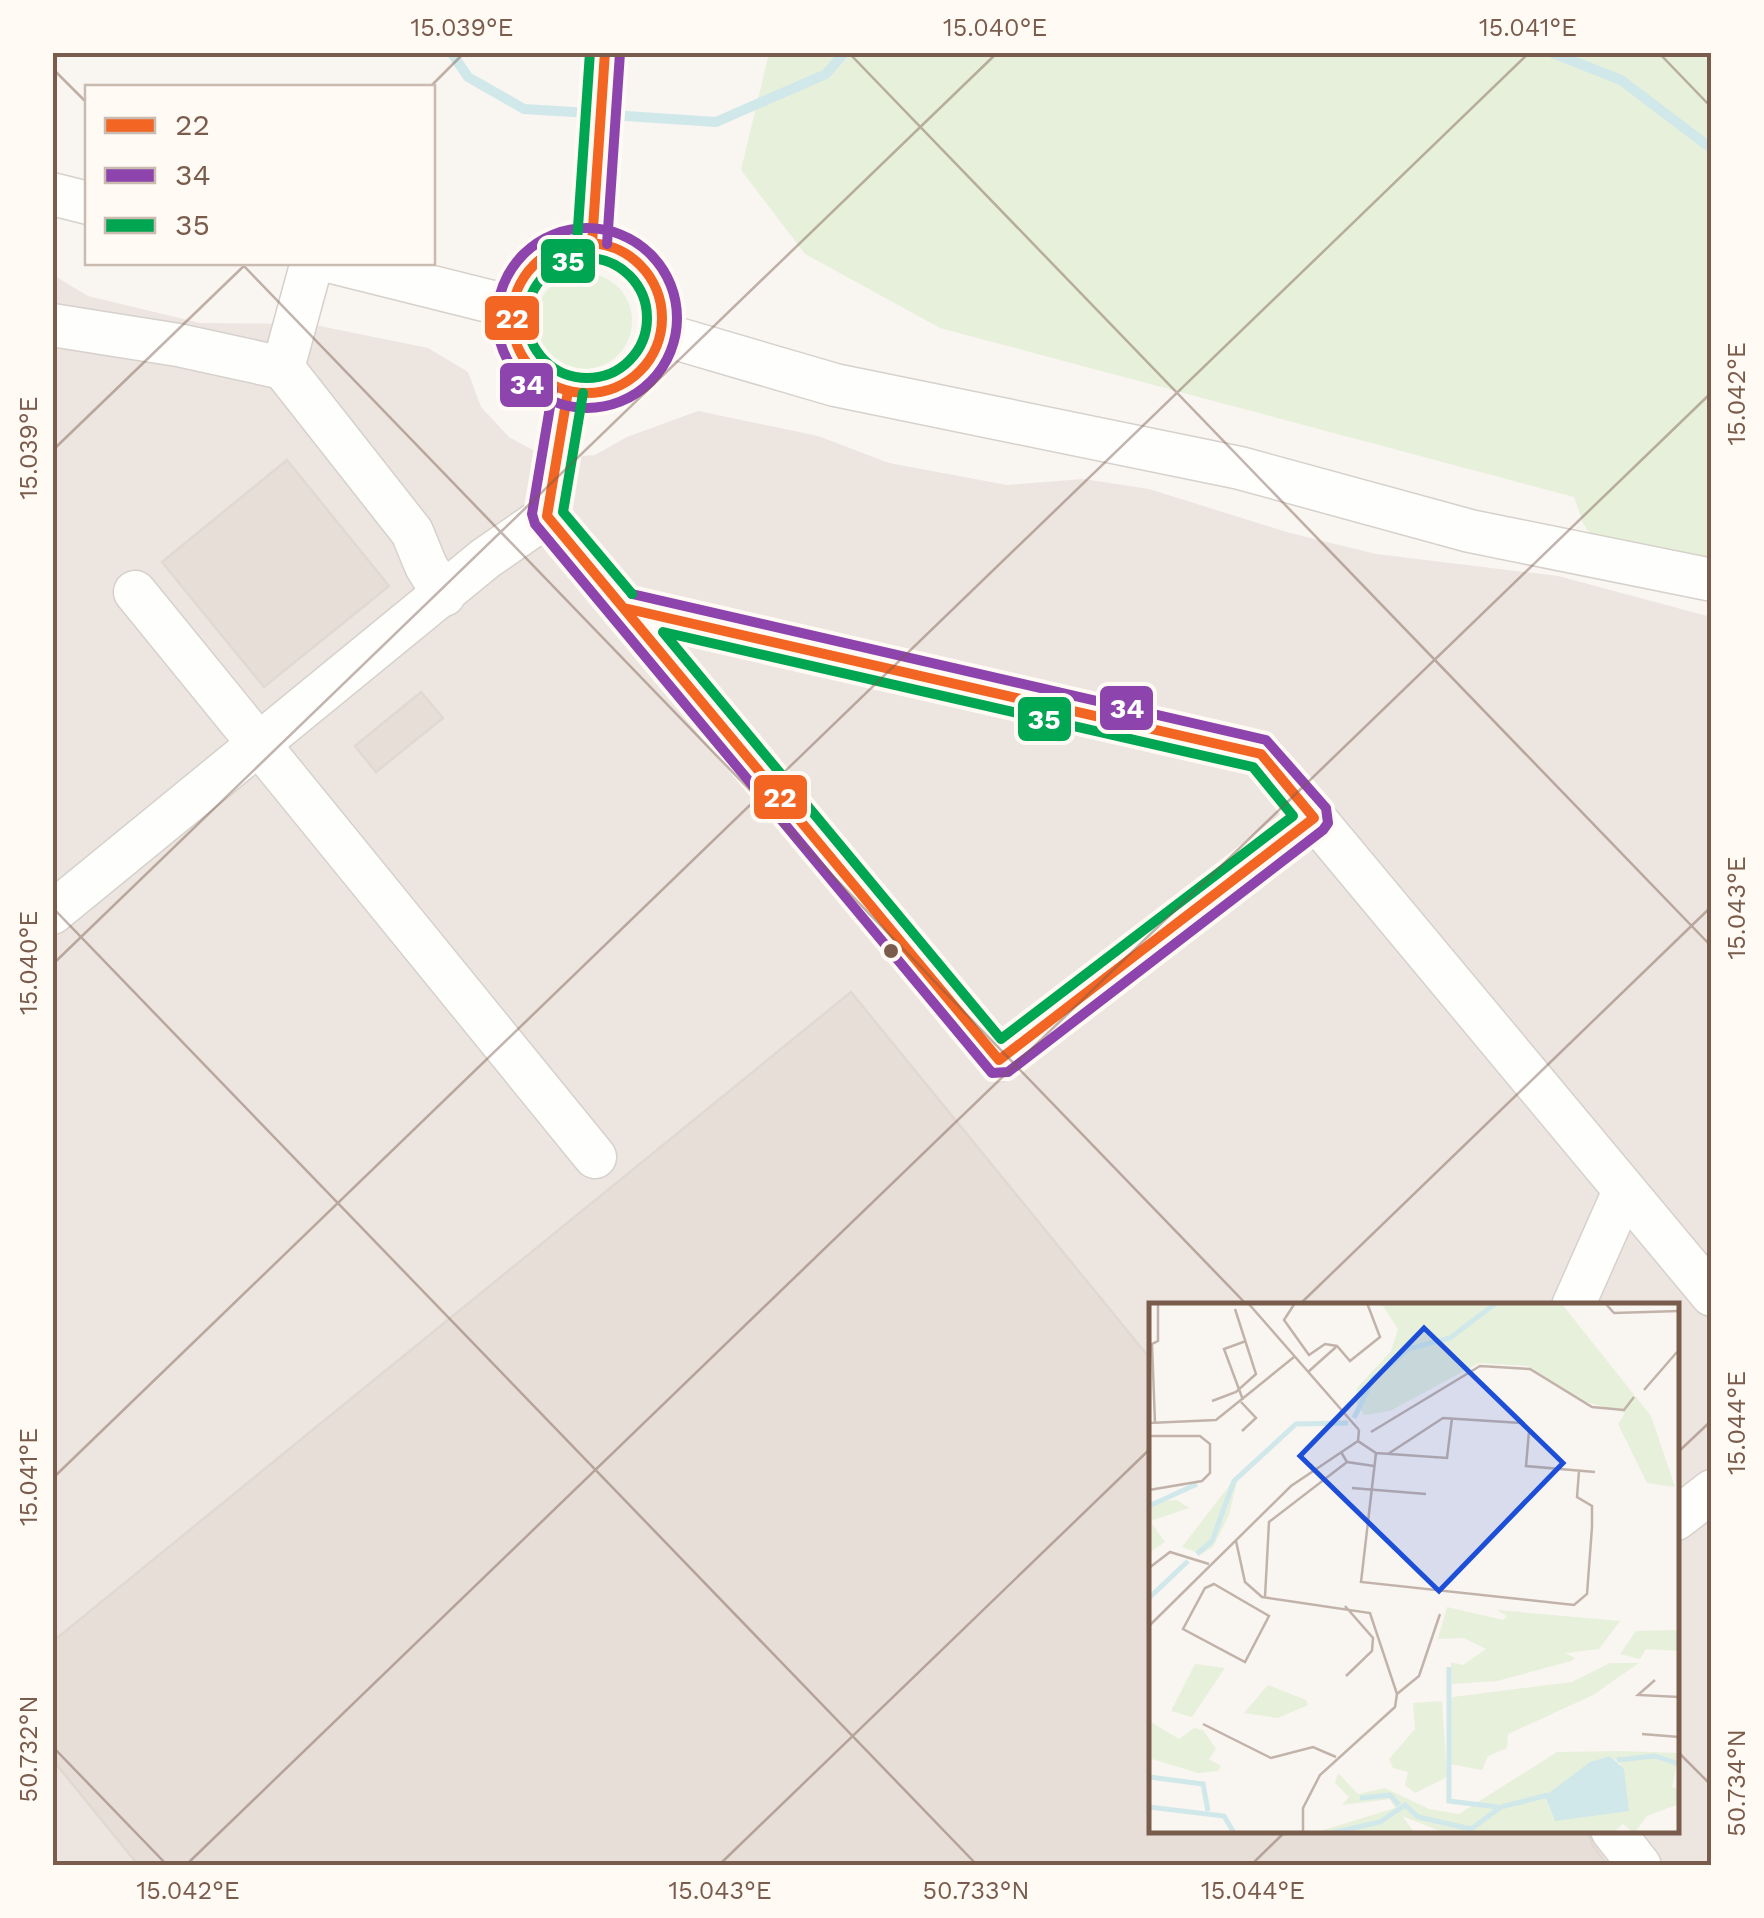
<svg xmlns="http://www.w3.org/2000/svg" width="1764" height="1918" viewBox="0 0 1764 1918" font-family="'Work Sans',sans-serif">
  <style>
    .industrial { fill: #ede5e0; fill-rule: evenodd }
    .green { fill: #e7f0db }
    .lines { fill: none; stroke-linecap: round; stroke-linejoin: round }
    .stream { stroke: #d0e8ea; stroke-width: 10 }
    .building { fill: #e6ded7; stroke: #e2d8d2; stroke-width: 2.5 }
    .minor-casing { stroke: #d7d1cb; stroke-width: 45 }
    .minor { stroke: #fefefd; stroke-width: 42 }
    .bus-1-casing { stroke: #fffaf3; stroke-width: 18 }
    .bus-2-casing { stroke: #fffaf3; stroke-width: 18 }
    .bus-3-casing { stroke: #fffaf3; stroke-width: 18 }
    .bus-1 { stroke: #f26522; stroke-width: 10 }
    .bus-2 { stroke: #8e44ad; stroke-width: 10 }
    .bus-3 { stroke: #00a651; stroke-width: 10 }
    .ticks { fill: none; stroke: #7a5c4d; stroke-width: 2.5; stroke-opacity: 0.45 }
    .bus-dot { fill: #7a5c4d; stroke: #fffaf3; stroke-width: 4 }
    .inset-river { fill: none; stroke: #d0e8ea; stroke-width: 5 }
    .inset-road { fill: none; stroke: #c2b3aa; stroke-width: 2.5 }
    .view { fill: #1d4ed8; fill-opacity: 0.15; stroke: #1d4ed8; stroke-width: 5 }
    .inset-edge { fill: none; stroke: #7a5c4d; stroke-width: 5 }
    .line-badge { stroke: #fffaf3; stroke-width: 4 }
    .badge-label { font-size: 28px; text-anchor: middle; font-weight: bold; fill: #fff }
    .neatline { fill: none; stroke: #7a5c4d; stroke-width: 4 }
    .ticks-label { font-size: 25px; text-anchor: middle; fill: #7a5c4d }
  </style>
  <rect width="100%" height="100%" fill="#f9f5f0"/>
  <path class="industrial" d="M53,275L88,296L200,323L310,324L428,348L468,372L481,407L509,437L549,459L595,455L627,437L698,411L818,436L889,463L1007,485L1083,479L1149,489L1290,533L1376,554L1558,576L1711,617V1865L53,1866ZM1152,1306H1676V1830H1152Z"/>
  <g class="green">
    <polygon points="769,53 1711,53 1711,568 1592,537 1583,523 1574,497 940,328 805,254 741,170"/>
    <circle cx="584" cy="321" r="48"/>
  </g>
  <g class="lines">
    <g class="stream">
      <polyline points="451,52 468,77 524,109 589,113"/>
      <polyline points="1550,52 1621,80 1712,149"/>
      <polyline points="611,115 716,122 826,74 845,52"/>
    </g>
  </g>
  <g class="building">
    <polygon points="287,460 389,586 264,687 162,562"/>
    <polygon points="421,692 443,718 376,772 355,746"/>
    <polygon points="851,992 1152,1361 1152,1830 1587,1830 1592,1844 1608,1866 139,1866 52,1759 52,1642"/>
  </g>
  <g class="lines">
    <g class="minor-casing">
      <g id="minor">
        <polyline points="52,194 88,203"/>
        <circle cx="587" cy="318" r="75"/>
        <polyline points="592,243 605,52"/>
        <polyline points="312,262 283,368 412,532 426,566 444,595"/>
        <polyline points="332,262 512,307"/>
        <polyline points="52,325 178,345 283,368"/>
        <polyline points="661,334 835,385 1240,468 1470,531 1712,580"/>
        <polyline points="568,391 547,516 999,1060 1314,818"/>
        <polyline points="135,592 595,1157"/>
        <polyline points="624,608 1261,754 1712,1295"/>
        <polyline points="52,913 486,558 547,516"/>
        <polyline points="1573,1306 1624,1191"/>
        <polyline points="1676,1519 1712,1491"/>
        <polyline points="1612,1830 1640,1866"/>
      </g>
    </g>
    <use href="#minor" class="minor"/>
    <g class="bus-1-casing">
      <g id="bus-1">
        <circle cx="587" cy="318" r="75"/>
        <polyline points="592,243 605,52"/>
        <polyline points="568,391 547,516 999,1060 1314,818 1261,754 624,608"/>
      </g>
    </g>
    <g class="bus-2-casing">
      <g id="bus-2">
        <circle cx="587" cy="318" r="90"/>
        <polyline points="607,244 620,53"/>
        <polyline points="553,389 532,514 535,524 992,1073 1008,1072 1323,830 1328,823 1326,808 1266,740 632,594"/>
      </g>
    </g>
    <g class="bus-3-casing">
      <g id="bus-3">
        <polyline points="577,242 590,52"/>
        <circle cx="587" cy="318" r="60"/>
        <polyline points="583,393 563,512 632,594"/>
        <polygon points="663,632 1253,767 1293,816 1001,1039"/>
      </g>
    </g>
    <use href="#bus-1" class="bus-1"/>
    <use href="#bus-2" class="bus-2"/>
    <use href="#bus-3" class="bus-3"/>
  </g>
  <path class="ticks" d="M848,52L1712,947M1658,52L1712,108M52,68L88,104M429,88L465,52M240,262L1248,1306M52,451L248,262M52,907L978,1866M52,965L998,52M1298,1306L1712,906M1676,1454L1712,1420M52,1479L1530,52M52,1746L168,1866M1676,1750L1712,1786M185,1866L1712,392M718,1866L1152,1447M1250,1866L1287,1830"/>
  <circle class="bus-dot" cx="891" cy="951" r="9"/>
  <g transform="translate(1149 1303)">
    <rect width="530" height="530" fill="#f9f5f0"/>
    <path d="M232,0H412L502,113L526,184L498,180L469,121L476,110L434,98L379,63L330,60L241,108L215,112L206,97L208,85L242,48L249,26ZM90,170L80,212L64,244L52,251L33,244ZM28,197L40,205L1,218L16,239L0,250V199ZM298,304L354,317L358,313L348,307L471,318L450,346L416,350L426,355L422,358L348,378L303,381L302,359L314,362L337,346L315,335L289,336ZM530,327V348L497,346L491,356L471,351L487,328ZM461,360H490L444,392L359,431L358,445L339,453L333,467L301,461L298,401L304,394L423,379ZM46,361L76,365L43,414L22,408ZM119,382L157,397L159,402L129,415L95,410ZM293,398L298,474L266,490L256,482L259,469L244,465L240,456L266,426L264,400ZM0,418L30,436L45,425L54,427L67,446L60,456L72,463L69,468L49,470L0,455ZM472,448L530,450L523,484L530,486V501L498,513L485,530L474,521L463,530H296L253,513L266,530H165L246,505L241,496L193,502L200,494L186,480L189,470L209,491L236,485L280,506L310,511L408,449ZM461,453L472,461L406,518L396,494Z" fill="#e7f0db" fill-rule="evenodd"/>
    <path d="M461,453L475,466L480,508L406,518L396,493L441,459Z" fill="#d0e8ea"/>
    <path class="inset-river" d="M205,115L224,76L259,46L301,35L347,0M0,203L48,181M48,251L63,238L85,178L147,121L199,120M0,295L39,258M300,364V498L349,504M468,457L506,453L530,461M0,474L54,481L59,508M211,495L241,492L250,502M0,504L75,513L85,530M183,530L231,519L256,502L269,514L322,526L352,504L399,492"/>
    <path class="inset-road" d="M99,0L210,127M146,0L135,17L160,52L176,41L188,43L201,58L231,34L218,0M456,0L465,10L530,8M159,69L187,44M495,87L528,49M94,97L75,46L97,38M63,98L87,89L107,71L86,6M92,99L107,115L93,128M0,120L67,117L145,54M6,120L3,41L9,38V0M210,127L209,138L227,150L298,155L303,115M222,129L331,63L381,66L443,104L475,107L485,94M0,133H51L61,141V170L53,178L0,187M192,149L198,159L225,163M227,150L212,279L425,302L438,291L443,224V203L428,194L430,168M239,151L294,115L372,120L380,128L377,163L446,169M203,185L277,191M87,238L96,279L113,294L221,310L248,391M0,265L21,249L60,261M65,281L120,313L96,359L34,326L56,285ZM116,294L120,219L198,159M196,303L224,335L223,348L197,373M0,323L142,183L209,138M506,377L489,392L530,394M248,391L270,373L291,311M54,421L122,455L164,444L187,454M493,431L530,434M154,530V505L171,472L246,404L248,391"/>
    <path class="view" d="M275,25L414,160L290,288L151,153Z"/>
    <rect width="530" height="530" class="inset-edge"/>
  </g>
  <g class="line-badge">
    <rect x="539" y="237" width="58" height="48" rx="10" fill="#00a651"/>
    <rect x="483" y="294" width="58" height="48" rx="10" fill="#f26522"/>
    <rect x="498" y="361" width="57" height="48" rx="10" fill="#8e44ad"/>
    <rect x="1098" y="684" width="57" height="48" rx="10" fill="#8e44ad"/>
    <rect x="1016" y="695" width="57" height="48" rx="10" fill="#00a651"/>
    <rect x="752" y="773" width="57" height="48" rx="10" fill="#f26522"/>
  </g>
  <g class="badge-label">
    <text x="568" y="271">35</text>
    <text x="512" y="328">22</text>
    <text x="527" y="394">34</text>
    <text x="1127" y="718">34</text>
    <text x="1044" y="729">35</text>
    <text x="780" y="807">22</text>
  </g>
  <rect width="1764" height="1918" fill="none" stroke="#fffaf3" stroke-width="110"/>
  <rect x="85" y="85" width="350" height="180" fill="#fffaf3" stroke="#cabbb1" stroke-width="2.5"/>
  <rect x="105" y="118" width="50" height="15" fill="#f26522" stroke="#cabbb1" stroke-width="2.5"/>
  <text x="175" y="135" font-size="30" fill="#7a5c4d">22</text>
  <rect x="105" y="168" width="50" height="15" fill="#8e44ad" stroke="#cabbb1" stroke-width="2.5"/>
  <text x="175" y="185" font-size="30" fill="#7a5c4d">34</text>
  <rect x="105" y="218" width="50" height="15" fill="#00a651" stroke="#cabbb1" stroke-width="2.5"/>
  <text x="175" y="235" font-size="30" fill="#7a5c4d">35</text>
  <rect x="55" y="55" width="1654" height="1808" class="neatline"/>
  <g class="ticks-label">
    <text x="462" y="36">15.039°E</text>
    <text x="995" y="36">15.040°E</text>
    <text x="1528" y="36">15.041°E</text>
    <text transform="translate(1736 394) rotate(-90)" y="9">15.042°E</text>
    <text transform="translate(28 448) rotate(-90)" y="9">15.039°E</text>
    <text transform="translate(1736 908) rotate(-90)" y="9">15.043°E</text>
    <text transform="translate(28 963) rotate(-90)" y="9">15.040°E</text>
    <text transform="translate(1736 1423) rotate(-90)" y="9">15.044°E</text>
    <text transform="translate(28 1477) rotate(-90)" y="9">15.041°E</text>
    <text transform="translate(28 1749) rotate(-90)" y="9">50.732°N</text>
    <text transform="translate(1736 1783) rotate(-90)" y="9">50.734°N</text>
    <text x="188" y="1899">15.042°E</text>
    <text x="720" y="1899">15.043°E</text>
    <text x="976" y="1899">50.733°N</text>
    <text x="1253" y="1899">15.044°E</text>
  </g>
</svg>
